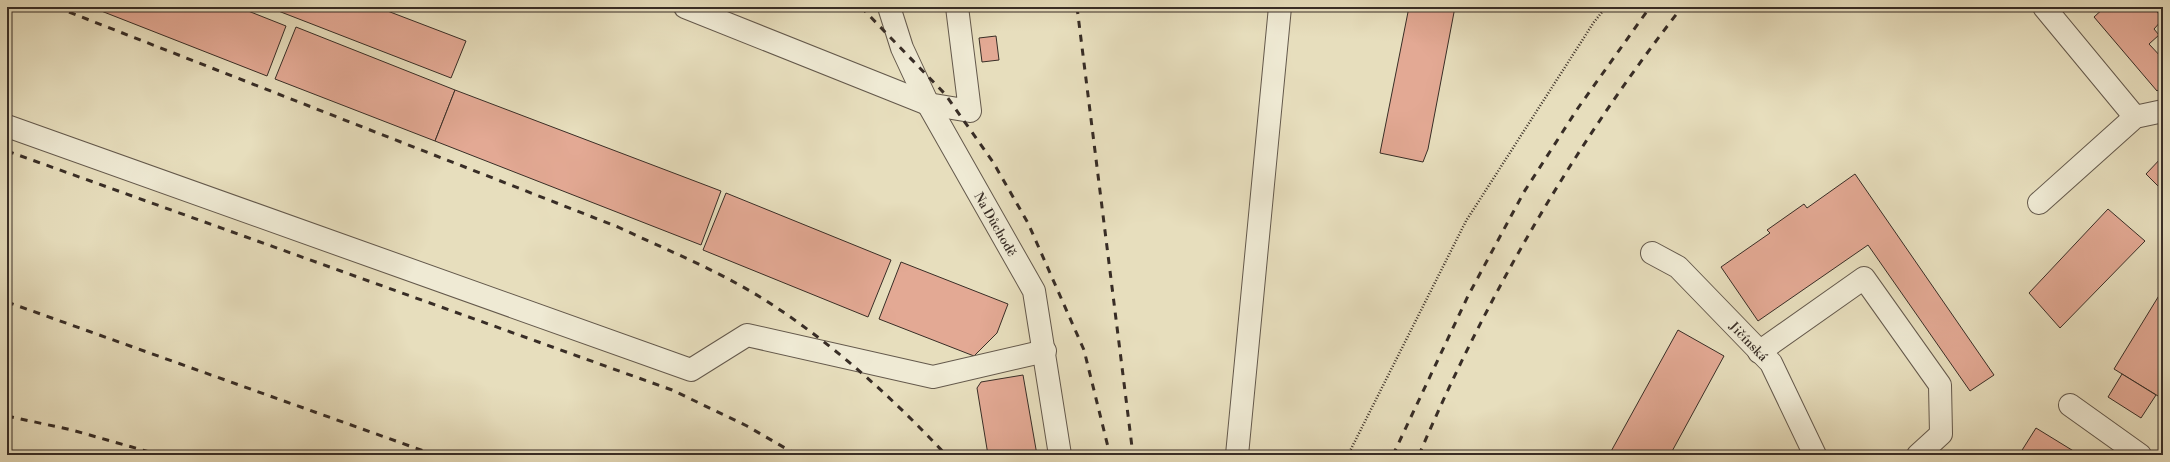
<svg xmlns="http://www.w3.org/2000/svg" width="2170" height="462" viewBox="0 0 2170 462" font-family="'Libre Bodoni',serif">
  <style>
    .building { fill: #e3a994; stroke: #382d26 }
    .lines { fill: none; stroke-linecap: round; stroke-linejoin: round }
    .minor-casing { stroke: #64594c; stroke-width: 24 }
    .path { stroke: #382d26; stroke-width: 2.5; stroke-dasharray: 1 2; stroke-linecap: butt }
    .minor { stroke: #efead4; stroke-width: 22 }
    .rail { stroke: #382d26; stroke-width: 3; stroke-dasharray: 7 7; stroke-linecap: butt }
    .labels { text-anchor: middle; stroke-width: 4; stroke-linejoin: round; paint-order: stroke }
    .street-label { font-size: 13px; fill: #382d26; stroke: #efead4 }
  </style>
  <rect width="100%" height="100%" fill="#e7debd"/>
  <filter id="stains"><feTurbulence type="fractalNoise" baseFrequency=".005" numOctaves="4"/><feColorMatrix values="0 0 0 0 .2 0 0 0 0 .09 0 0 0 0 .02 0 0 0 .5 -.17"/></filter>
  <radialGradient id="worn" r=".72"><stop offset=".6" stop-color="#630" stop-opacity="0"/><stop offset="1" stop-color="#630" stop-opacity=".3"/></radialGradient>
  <g class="building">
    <polygon points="91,7 238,7 286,26 267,76"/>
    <polygon points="268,7 377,7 466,41 451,78"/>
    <polygon points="1409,7 1455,7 1428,149 1423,162 1380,153"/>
    <polygon points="2105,7 2153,7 2163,19 2154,29 2159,35 2149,44 2163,59 2163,86 2157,91 2094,17"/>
    <polygon points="296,27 455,90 435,141 275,79"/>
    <polygon points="996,36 999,60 982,62 979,38"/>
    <polygon points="455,90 721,191 701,245 435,141"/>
    <polygon points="2163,156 2163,191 2146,174"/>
    <polygon points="1855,174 1994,375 1970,391 1868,245 1758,321 1721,267 1770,233 1767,230 1804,204 1807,208"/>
    <polygon points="726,193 891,260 868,317 703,250"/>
    <polygon points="2108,209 2145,241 2060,328 2029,293"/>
    <polygon points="901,262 1008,304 997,333 974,356 879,319"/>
    <polygon points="2163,289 2163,337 2161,340 2163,341 2163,399 2114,369"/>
    <polygon points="1678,330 1724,356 1670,455 1609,455"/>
    <polygon points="2122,374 2156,395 2141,418 2108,397"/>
    <polygon points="1023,375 1037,455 988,455 977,388 981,382"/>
    <polygon points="2036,428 2080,455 2019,455"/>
  </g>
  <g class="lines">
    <g class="minor-casing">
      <g id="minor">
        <polyline points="685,7 928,104 970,111 957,7"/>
        <polyline points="889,7 902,48 928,104 1034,291 1060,455"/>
        <polyline points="2044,7 2135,117"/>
        <polyline points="7,126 691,370 747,335 933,377 1045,351"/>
        <polyline points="2039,203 2135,117 2163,111"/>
        <polyline points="1652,253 1678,267 1771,363 1815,455"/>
        <polyline points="1759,352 1864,278 1940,385 1941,434 1918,455"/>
        <polyline points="2070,405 2140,455"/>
        <polyline points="1237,455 1280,7"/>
      </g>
    </g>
    <polyline class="path" points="1348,455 1466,221 1594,22 1606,7"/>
    <use href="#minor" class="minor"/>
    <g class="rail">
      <path d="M56,7L618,227C667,250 719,271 765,300C832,343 892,397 946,455"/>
      <polyline points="861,7 945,94 993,162 1028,223 1084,350 1110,455"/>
      <polyline points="1077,7 1133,455"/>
      <polyline points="7,151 672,390 747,426 797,455"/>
      <polyline points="7,302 435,455"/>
      <polyline points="7,416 72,430 160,455"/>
      <polyline points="1393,455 1468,296 1524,192 1578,108 1650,7"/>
      <path d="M1419,455C1487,295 1575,144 1682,7"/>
    </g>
  </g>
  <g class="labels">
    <g class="street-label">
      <text transform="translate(996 224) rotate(60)" y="5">Na Důchodě</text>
      <text transform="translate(1749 341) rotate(46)" y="5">Jičínská</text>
    </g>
  </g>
  <rect width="2170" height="462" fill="none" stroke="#e7debd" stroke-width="24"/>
  <rect x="8" y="8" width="2154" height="446" fill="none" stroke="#382d26" stroke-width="2"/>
  <rect x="12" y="12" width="2146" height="438" fill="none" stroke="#382d26"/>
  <rect width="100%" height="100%" filter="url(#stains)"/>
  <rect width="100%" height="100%" fill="url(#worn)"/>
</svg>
